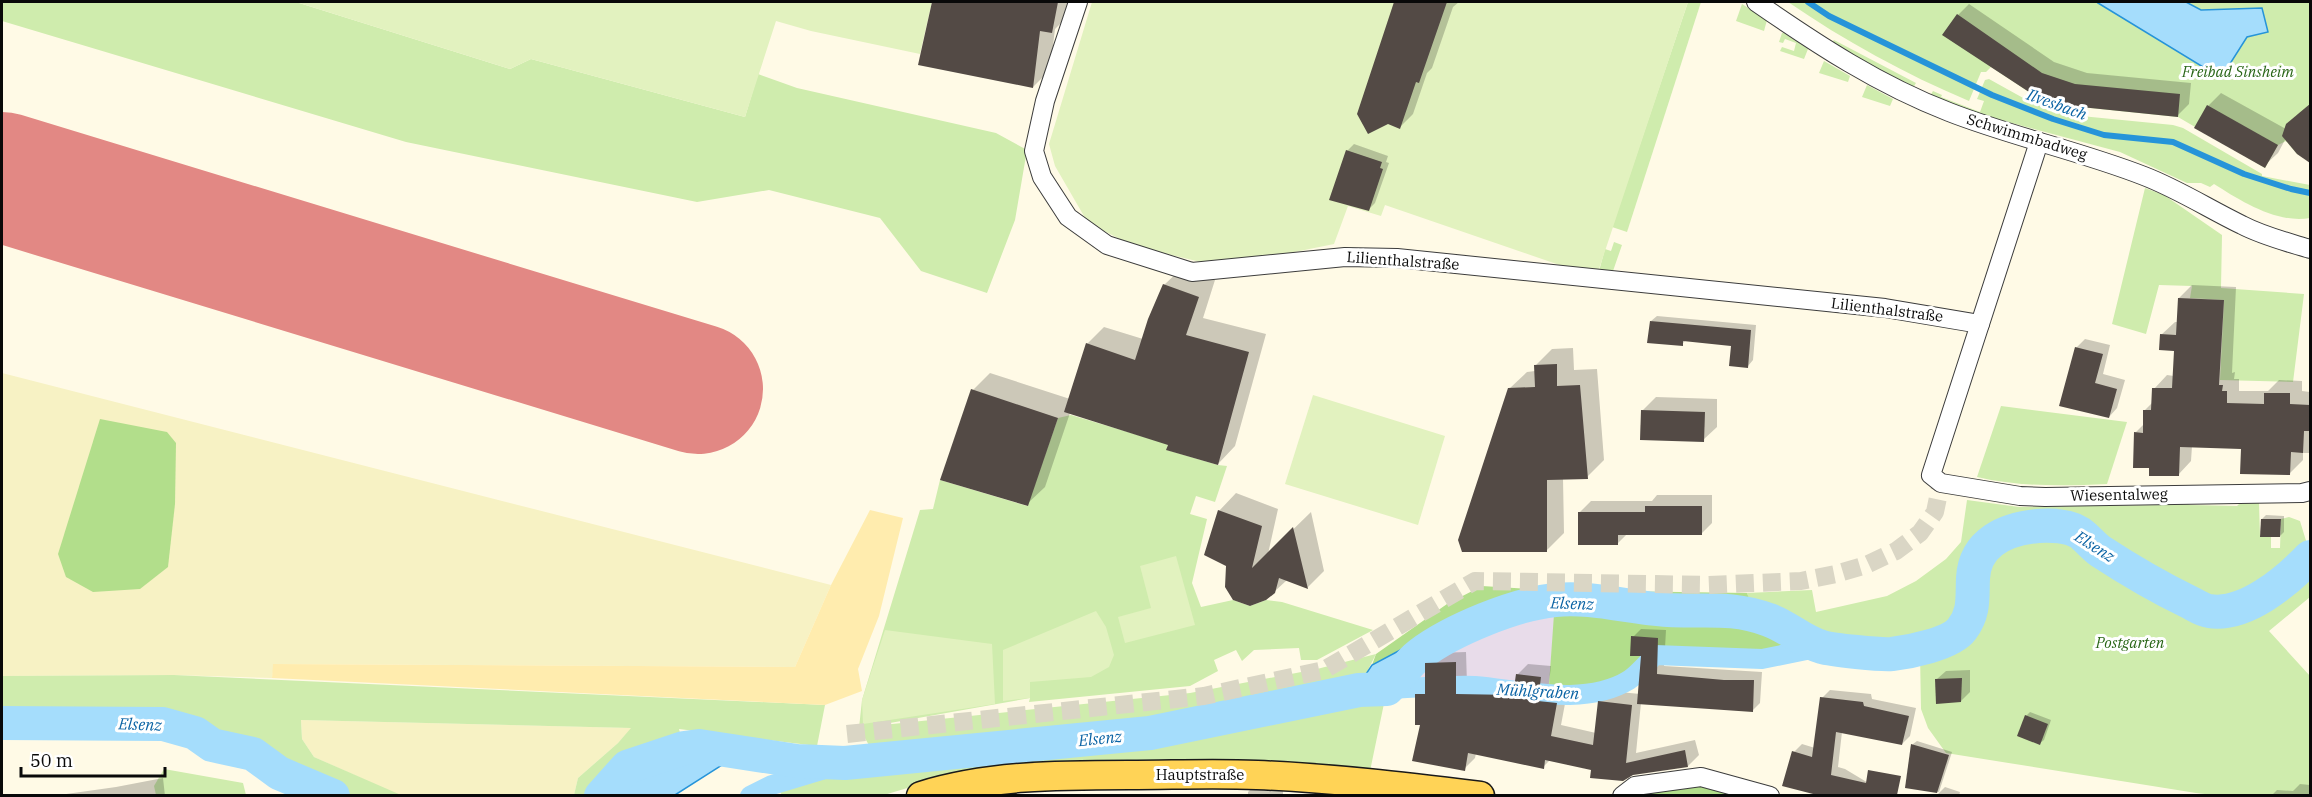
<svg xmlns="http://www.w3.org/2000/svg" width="2312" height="797" viewBox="0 0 2312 797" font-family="'IBM Plex Serif',serif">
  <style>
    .industrial { fill: #e8dcea }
    .farmland { fill: #f7f2c4 }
    .green { fill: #cfecad }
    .forest { fill: #b2de8b }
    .sand { fill: #ffecae }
    .pitch { fill: #e2f2bf }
    .water { fill: #a5ddfc; stroke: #2694d9; stroke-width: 1.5 }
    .shadow { fill: #0003 }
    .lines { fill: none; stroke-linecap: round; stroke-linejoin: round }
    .stream { stroke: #2694d9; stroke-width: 6 }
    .canal { stroke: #a5ddfc; stroke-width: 20 }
    .river { stroke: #a5ddfc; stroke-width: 34 }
    .runway { stroke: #e28884; stroke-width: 130 }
    .building { fill: #534a45 }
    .minor-tunnel { stroke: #dad6c5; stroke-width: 18; stroke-dasharray: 18 9; stroke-linecap: butt }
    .minor-casing { stroke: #3c3c3c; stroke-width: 20 }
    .primary-casing { stroke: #1a1a1a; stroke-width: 31 }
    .minor { stroke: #fff; stroke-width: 18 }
    .primary { stroke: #ffd356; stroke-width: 28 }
    .labels { text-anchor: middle; stroke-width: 6; stroke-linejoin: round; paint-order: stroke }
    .park-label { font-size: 15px; font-style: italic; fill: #286516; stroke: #fff }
    .street-label { font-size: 15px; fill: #090909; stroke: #fff }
    .water-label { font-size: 16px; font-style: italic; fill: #0a63a4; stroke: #fff }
  </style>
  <rect width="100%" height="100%" fill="#fffae6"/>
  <polygon class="industrial" points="1556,599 1548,699 1470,689 1387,689 1419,654 1466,628 1512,609"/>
  <g class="farmland">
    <polygon points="2,373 831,585 795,667 274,664 272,678 174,675 2,676"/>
    <polygon points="301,720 632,728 618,743 578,778 574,795 401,796 314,757 302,739"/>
  </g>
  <g class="green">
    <polygon points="2,2 296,2 510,69 531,59 745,117 758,74 797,88 996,133 1027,150 1015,220 987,293 921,271 880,218 769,190 697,202 406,142 2,21"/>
    <polygon points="1688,2 1701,2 1627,232 1612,227"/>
    <path d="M1788,2H2310V156L2309,158L2297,154L2286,141L2278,145L2265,168L2178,117L2071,106L2029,92L1991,67L1986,72H1981L1969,101C1905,74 1845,41 1788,2Z"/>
    <polygon points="1742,4 1767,20 1764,31 1736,21"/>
    <polygon points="1782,33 1784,33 1808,49 1804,59 1780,51 1782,47 1794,51 1796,43 1785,39 1783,43 1779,42"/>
    <polygon points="1834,40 1916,83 1913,88 1831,44"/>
    <polygon points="1824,61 1850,76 1848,82 1819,73"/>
    <path d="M1989,79L2025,99L2071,115L2173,125L2183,128L2262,174V176L2310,185V218C2277,224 2241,201 2214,184L2210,187L2201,183H2187L2120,152L1967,111L1930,96L1933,91L1942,95L1941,97L1980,112L1984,101L1977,99L1985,80Z"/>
    <polygon points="1867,85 1893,99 1890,106 1862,97"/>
    <polygon points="2145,188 2164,195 2222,235 2221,288 2304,294 2293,382 2220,380 2224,300 2190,298 2192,286 2159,285 2146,334 2112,324"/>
    <polygon points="1614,242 1622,245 1613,271 1599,271 1605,249 1611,251"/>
    <path d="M2001,406L2127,422L2107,484C2064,486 2019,487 1977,477Z"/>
    <polygon points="1071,415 1168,444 1167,450 1218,465 1227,466 1215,502 1196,496 1190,514 1207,519 1192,583 1201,607 1233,600 1250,606 1266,600 1282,602 1373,630 1317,660 1301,660 1299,648 1254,650 1242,661 1236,650 1214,660 1218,671 1190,686 1029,702 1030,698 873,726 1190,693 1317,669 1376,654 1357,692 1387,689 1369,776 944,777 884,795 782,795 777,787 880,764 859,728 862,700 920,510 933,509 940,480 1027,506 1058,418"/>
    <polygon points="1967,500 2019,507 2166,505 2171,502 2182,501 2190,505 2237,506 2242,501 2255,500 2259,503 2260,536 2271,537 2271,548 2280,548 2281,519 2289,517 2300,521 2307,544 2310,548 2310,597 2269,631 2310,676 2310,795 2222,796 2196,793 1946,753 1928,728 1921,709 1920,653 1878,663 1827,649 1822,640 1753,612 1747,593 1812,590 1816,612 1887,596 1916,581 1946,559 1961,542"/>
    <polygon points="174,675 825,705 817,746 679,729 684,748 627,767 601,796 574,795 578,778 618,743 631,728 301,720 302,739 314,757 401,795 309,796 279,781 163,737 60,729 2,730 2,676"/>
    <polygon points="164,769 243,783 246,795 156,795 154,786"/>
  </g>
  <g class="forest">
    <polygon points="100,419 167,432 176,443 175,504 168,567 140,589 93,592 66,577 58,554"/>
    <polygon points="1482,586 1544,590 1747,593 1754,612 1822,640 1827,649 1766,663 1649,661 1633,684 1593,697 1548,699 1555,600 1512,609 1466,628 1406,647 1372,665 1376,654 1447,604"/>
    <polygon points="1703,783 1743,796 1629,796"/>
  </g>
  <polygon class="sand" points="870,510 903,518 879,616 858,669 862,691 825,705 272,678 273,664 795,667 831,585"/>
  <g class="pitch">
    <polygon points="296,2 932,2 920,54 811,31 776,21 745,117 531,59 510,69"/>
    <polygon points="1092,2 1688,2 1598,272 1574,270 1385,205 1381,216 1348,206 1334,244 1275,256 1209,264 1134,246 1088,223 1055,166 1049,144"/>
    <polygon points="1313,395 1445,436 1418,525 1285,484"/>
    <polygon points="1176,556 1195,625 1125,643 1118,617 1151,608 1140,566"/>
    <polygon points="1096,611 1106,627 1114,655 1109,667 1091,677 1030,682 1030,698 1003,701 1003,650"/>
    <polygon points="885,630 992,644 995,704 863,724 862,700"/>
  </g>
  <g class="water">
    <polygon points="2099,2 2186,2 2201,10 2262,8 2268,32 2247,37 2221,78 2098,3"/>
    <polygon points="1466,628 1419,654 1387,689 1359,690 1362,680 1372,665 1406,647"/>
    <polygon points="699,746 744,751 675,795 601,795 627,767 684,748"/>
  </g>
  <g class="shadow">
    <polygon points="933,2 1071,2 1069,15 1055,29 1050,70 1033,87 920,64"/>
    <polygon points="1396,2 1459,2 1453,7 1432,68 1427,73 1413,114 1400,127 1359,114"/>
    <polygon points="1969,4 2054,62 2087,73 2191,83 2189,104 2177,116 2076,105 2070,112 1958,15"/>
    <polygon points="2221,93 2286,129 2298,114 2310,104 2310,155 2308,157 2286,138 2278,153 2264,166 2208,106"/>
    <polygon points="1354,144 1388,156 1386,162 1389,163 1375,203 1369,209 1347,151"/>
    <polygon points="1182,268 1215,280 1203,318 1266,334 1235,446 1218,464 1169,444 1070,413 1045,487 1027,504 973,390 990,373 1070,399 1087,344 1104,327 1143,339 1164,285"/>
    <polygon points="2192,285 2236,287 2232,373 2235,372 2234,379 2239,379 2239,391 2268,391 2279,380 2302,381 2302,391 2310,392 2310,453 2303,453 2303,460 2289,474 2243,447 2192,446 2191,461 2178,475 2150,467 2135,433 2144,424 2145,410 2153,402 2154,389 2167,375 2174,376 2176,349 2161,335 2175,322 2178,322 2179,298"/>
    <polygon points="1657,316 1756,325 1753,360 1748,366 1732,344 1686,340 1682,344 1651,321"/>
    <polygon points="2085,339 2110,345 2103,374 2125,380 2117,408 2109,417 2076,348"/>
    <polygon points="1573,348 1574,370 1597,369 1604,460 1587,477 1563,478 1564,533 1546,551 1509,389 1527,372 1535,371 1535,366 1552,349"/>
    <polygon points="1656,397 1717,399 1717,427 1703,440 1642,411"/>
    <polygon points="1236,493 1278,509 1268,554 1311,512 1324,571 1307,588 1287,580 1274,592 1228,565 1219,511"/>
    <polygon points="1657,495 1712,495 1712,523 1701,534 1627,534 1617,544 1580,512 1591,501 1652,501"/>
    <polygon points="2266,515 2284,516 2284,532 2280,536 2262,519"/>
    <polygon points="1641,629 1666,630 1664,666 1762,672 1760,703 1752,711 1641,703 1636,753 1695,740 1699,755 1688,766 1592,769 1550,760 1543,767 1476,753 1475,758 1464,769 1422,723 1416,695 1427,684 1426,664 1437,653 1466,652 1467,684 1516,685 1517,675 1528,664 1551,666 1548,691 1567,693 1561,725 1596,733 1599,702 1610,691 1640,694 1643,655 1633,637"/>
    <polygon points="1970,670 1970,692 1961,701 1937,679 1946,671"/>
    <polygon points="1830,690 1871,694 1872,699 1916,708 1910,736 1902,744 1842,732 1838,767 1845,769 1890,796 1823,796 1784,785 1794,752 1802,744 1815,748 1822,698"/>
    <polygon points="2030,712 2051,720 2044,740 2040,743 2026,716"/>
    <polygon points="1917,741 1952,752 1939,792 1906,787 1913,744"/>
    <polygon points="163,778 165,796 52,796 116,787"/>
    <polygon points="2300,784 2310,785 2310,796 2271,796 2277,790 2293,791"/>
    <polygon points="1255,785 1283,786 1283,796 1248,796 1248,792"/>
    <polygon points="1945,787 1960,792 1959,796 1936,796"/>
  </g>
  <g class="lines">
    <polyline class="stream" points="1808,2 1829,16 1992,95 2053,119 2104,135 2173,142 2244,174 2291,189 2310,193"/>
    <g class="canal">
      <path d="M1387,689C1416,688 1446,685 1475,686C1522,690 1585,707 1629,680C1638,674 1647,663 1655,655L1762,659L1821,647"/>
      <polyline points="750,796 772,785 845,763"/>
    </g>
    <g class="river">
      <polyline points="2,723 163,724 195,733 212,745 253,754 279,773 333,796"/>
      <path d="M601,796L627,767L684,748L699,746L797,761L845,763L1150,733L1359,690L1387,689C1398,678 1408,663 1420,654C1452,630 1515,604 1555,600C1592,596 1630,608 1668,610C1705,612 1731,606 1769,620C1787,626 1803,642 1822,647C1832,650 1881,655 1892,654C1909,652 1951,644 1962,629C1975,612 1972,597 1973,578C1975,542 2006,529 2038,526C2051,525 2069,526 2080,533C2087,538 2093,546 2100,551C2129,570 2158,587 2189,602C2195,605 2202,610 2209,611C2245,617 2287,581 2310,557"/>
    </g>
    <polyline class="runway" points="2,177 698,389"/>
  </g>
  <g class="building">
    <polygon points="932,2 1058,2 1052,33 1040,31 1033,88 918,65"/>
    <polygon points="1394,2 1447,2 1419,83 1416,82 1400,129 1388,124 1368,134 1357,114"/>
    <polygon points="1957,14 2042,73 2075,84 2180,94 2178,117 2071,106 2070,113 2025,97 2029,92 1942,35"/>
    <polygon points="2310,104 2310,163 2297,154 2282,136 2286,124"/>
    <polygon points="2207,105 2278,145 2265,168 2194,128"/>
    <polygon points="1346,150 1382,162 1380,168 1383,169 1369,211 1329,200"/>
    <polygon points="1163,284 1199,297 1186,335 1249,352 1218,465 1166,450 1168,445 1064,412 1086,343 1135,360 1148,319"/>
    <polygon points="2178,298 2224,300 2219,385 2223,385 2222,391 2227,391 2227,403 2264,404 2264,393 2290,393 2290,404 2310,405 2310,431 2304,431 2303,453 2291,452 2290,475 2240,474 2241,449 2180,447 2179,476 2149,476 2149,468 2133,468 2134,432 2143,433 2143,410 2151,410 2152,388 2172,388 2174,351 2159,350 2160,334 2176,335"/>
    <polygon points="1650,321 1751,330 1748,368 1729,366 1731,346 1683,341 1683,346 1647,343"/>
    <polygon points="2075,347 2103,354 2095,383 2117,389 2109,418 2059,406"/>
    <polygon points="1557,364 1557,386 1580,385 1588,479 1547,480 1547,552 1462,552 1458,540 1508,388 1535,387 1534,365"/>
    <polygon points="971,389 1058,418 1028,506 940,480"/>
    <polygon points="1641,410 1705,412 1704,442 1640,440"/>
    <polygon points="1645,506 1702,506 1702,535 1618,535 1618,545 1578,545 1578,512 1645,512"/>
    <polygon points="1218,510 1262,526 1252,568 1293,527 1308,589 1279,578 1275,593 1266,600 1250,606 1233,600 1225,587 1226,566 1204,555"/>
    <polygon points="2261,519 2281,519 2280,537 2260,537"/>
    <polygon points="1631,636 1658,638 1657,674 1724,680 1754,680 1753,712 1637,704 1641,656 1630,656"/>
    <polygon points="1456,662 1456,694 1513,695 1516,674 1541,677 1538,701 1557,703 1551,736 1593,745 1598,701 1632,705 1626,763 1685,750 1688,767 1633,775 1623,781 1590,778 1591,770 1545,760 1544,769 1468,753 1465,771 1412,761 1420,725 1415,725 1415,694 1425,694 1425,663"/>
    <polygon points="1962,678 1961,702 1936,704 1935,679"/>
    <polygon points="1820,697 1863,702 1864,706 1909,716 1902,745 1836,732 1831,775 1866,783 1868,770 1901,776 1897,795 1817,795 1782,786 1792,751 1812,757"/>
    <polygon points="2025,715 2048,724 2040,745 2017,736"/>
    <polygon points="1911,744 1949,755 1937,793 1905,788"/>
  </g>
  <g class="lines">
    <polyline class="minor-tunnel" points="847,734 1204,696 1324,670 1475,581 1708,585 1801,581 1836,574 1866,565 1896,551 1920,533 1935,512 1941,483"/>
    <g class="minor-casing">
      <g id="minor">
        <polyline points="1078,2 1045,101 1034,151 1042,177 1068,217 1107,245 1192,272 1345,257 1397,258 1885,308 1980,324"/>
        <path d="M1756,2C1818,45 1879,85 1949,112C2013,137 2080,151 2144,176C2178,189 2209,209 2242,225C2263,236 2287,242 2310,249"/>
        <polyline points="2039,142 1931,475 1941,483 2020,496 2045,497 2302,493 2310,491"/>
        <polyline points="1622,796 1635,786 1701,777 1770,796"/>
      </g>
    </g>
    <g class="primary-casing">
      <path id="primary" d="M921,796C988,775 1060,775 1129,775C1172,775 1214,773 1257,775C1332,778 1406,787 1480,796"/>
    </g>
    <use href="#minor" class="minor"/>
    <use href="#primary" class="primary"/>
  </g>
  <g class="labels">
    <g class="park-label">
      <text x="2238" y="77">Freibad Sinsheim</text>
      <text x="2130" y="648">Postgarten</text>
    </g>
    <g class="street-label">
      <text transform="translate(2027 137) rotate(17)" y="5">Schwimmbadweg</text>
      <text transform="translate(1403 261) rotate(4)" y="5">Lilienthalstraße</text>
      <text transform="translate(1887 310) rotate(7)" y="5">Lilienthalstraße</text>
      <text transform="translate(2119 495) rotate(-1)" y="5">Wiesentalweg</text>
      <text x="1200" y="780">Hauptstraße</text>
    </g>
    <g class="water-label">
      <text transform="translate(2057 104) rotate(20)" y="6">Ilvesbach</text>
      <text transform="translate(2095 546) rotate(32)" y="6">Elsenz</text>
      <text transform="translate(1572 603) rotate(2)" y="6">Elsenz</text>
      <text transform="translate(1538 691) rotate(3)" y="6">Mühlgraben</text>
      <text transform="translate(140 724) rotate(2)" y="6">Elsenz</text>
      <text transform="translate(1100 738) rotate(-6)" y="6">Elsenz</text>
    </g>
  </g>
  <rect width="2312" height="797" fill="none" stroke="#090909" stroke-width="6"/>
  <path d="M21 767v9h144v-9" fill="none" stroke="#090909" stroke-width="3"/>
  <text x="30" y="767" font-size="18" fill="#090909" stroke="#ffffff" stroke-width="4.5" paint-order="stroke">50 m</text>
</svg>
